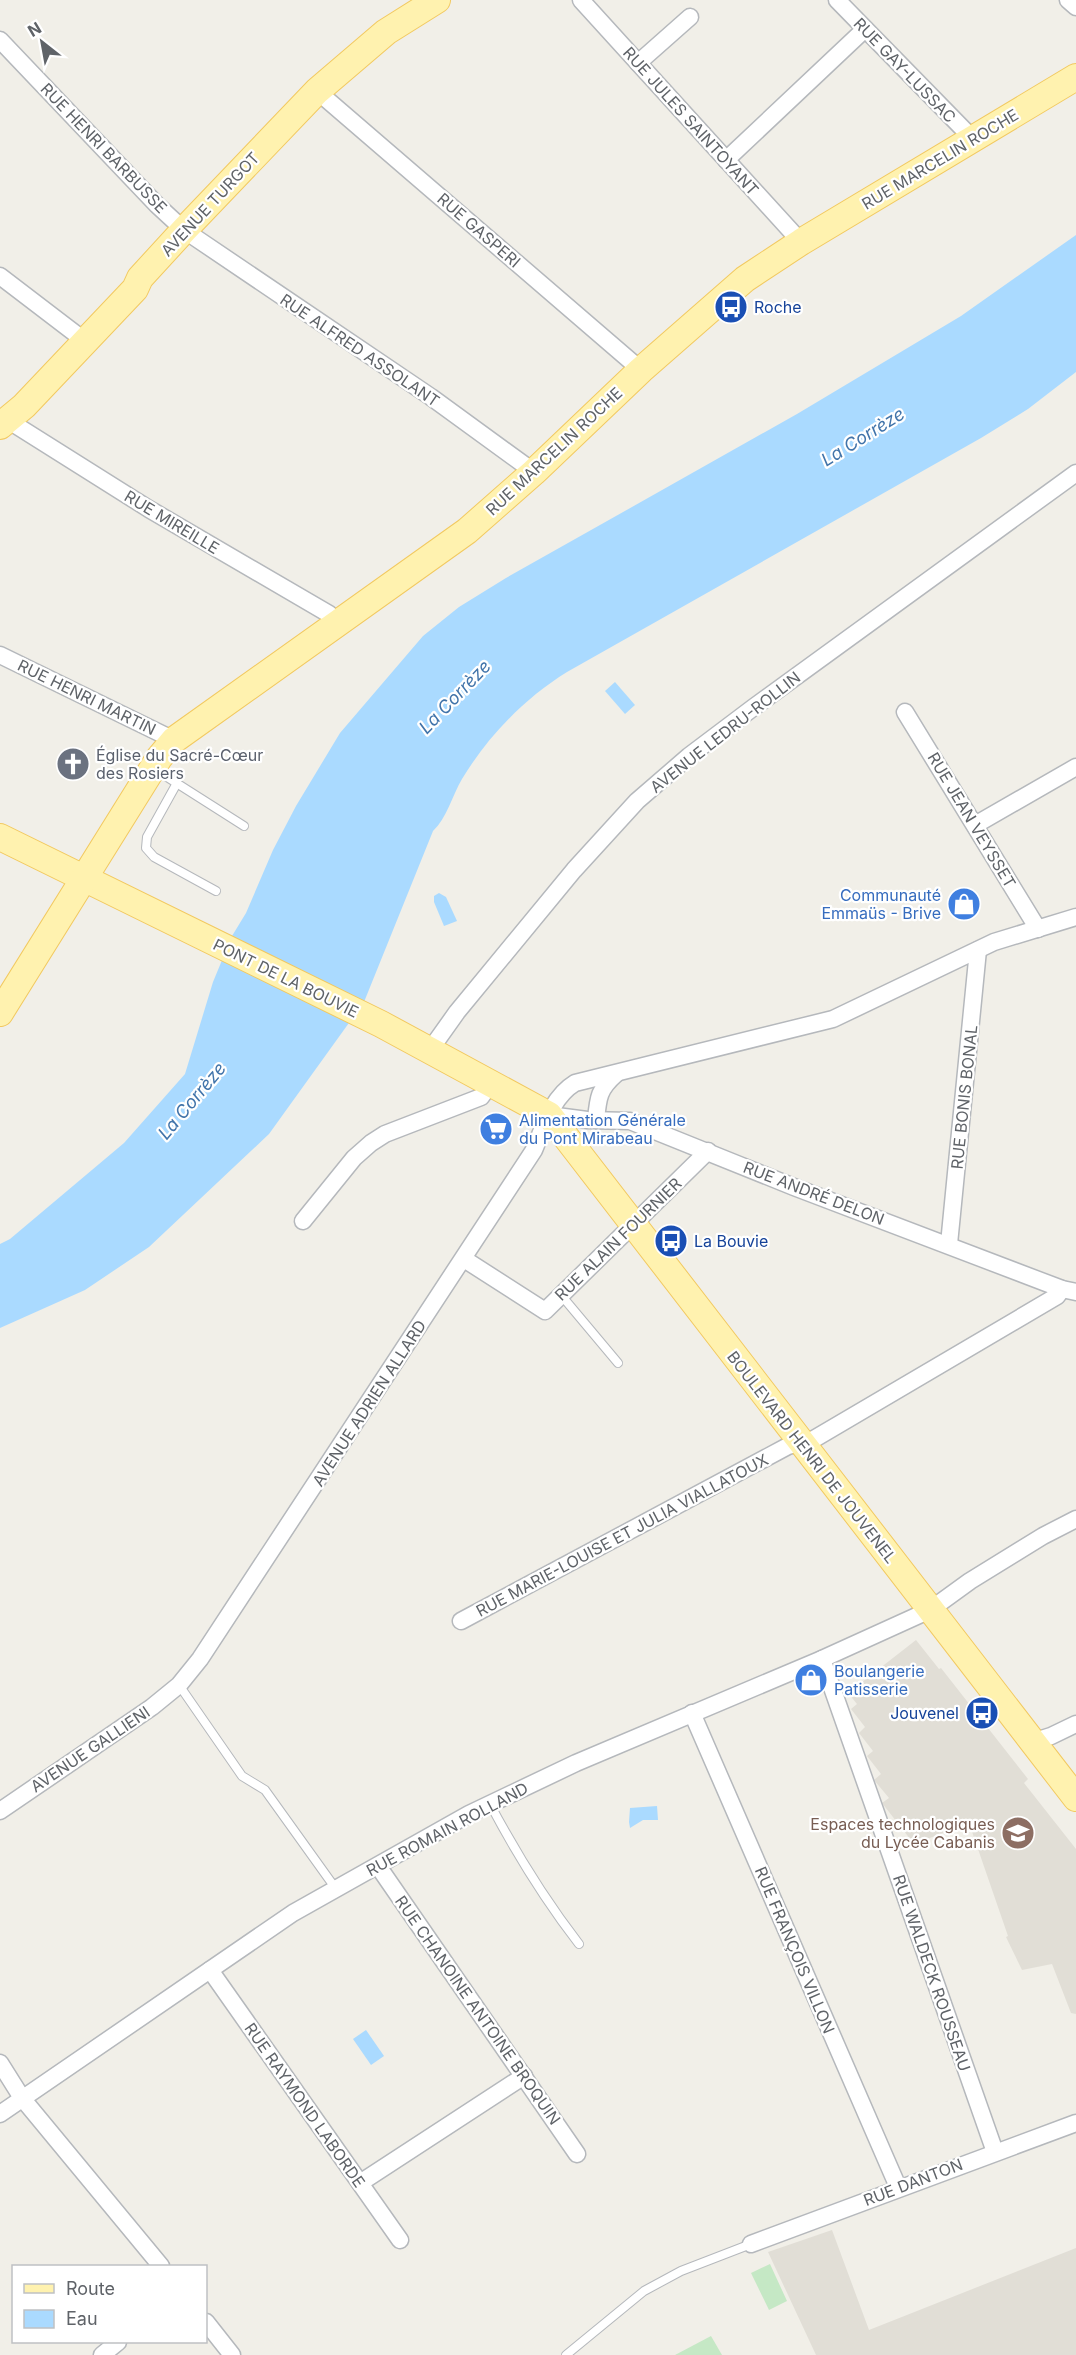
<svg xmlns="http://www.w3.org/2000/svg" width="1076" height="2355" viewBox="0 0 1076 2355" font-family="Inter,sans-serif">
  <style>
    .education { fill: #e1ded6 }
    .green { fill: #c5e8c5 }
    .water { fill: #aadaff }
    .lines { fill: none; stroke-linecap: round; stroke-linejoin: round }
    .lane-casing { stroke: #b5b8bc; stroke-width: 10 }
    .street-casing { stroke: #b5b8bc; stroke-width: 19 }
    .primary-casing { stroke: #f2c960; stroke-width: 28 }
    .lane { stroke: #fff; stroke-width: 8 }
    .street { stroke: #fff; stroke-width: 16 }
    .primary { stroke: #fff2af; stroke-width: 26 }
    .labels { text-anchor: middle; stroke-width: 4.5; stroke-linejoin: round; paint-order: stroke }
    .street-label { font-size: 16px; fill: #5f6368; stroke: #fff }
    .transit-label { font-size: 16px; fill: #164399; stroke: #fff; text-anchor: start }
    .worship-label { font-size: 16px; fill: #5b616d; stroke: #fff; text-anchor: start }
    .shop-label { font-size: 16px; fill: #366cbe; stroke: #fff; text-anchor: start }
    .education-label { font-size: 16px; fill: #785e54; stroke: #fff; text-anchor: end }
    .water-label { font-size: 18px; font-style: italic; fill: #4174aa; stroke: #fff }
  </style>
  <rect width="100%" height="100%" fill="#f1efe8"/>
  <g class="education">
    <polygon points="916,1640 939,1669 941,1668 1028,1779 1024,1783 1076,1849 1076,2014 1071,2013 1052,1964 1022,1970 1006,1937 1008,1936 969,1823 914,1844 882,1803 889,1798 874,1780 881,1774 867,1756 873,1751 859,1733 865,1727 851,1709 857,1704 848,1693"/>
    <polygon points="832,2230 869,2330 1076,2248 1076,2355 816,2355 768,2252"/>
  </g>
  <g class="green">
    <polygon points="770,2264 787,2301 769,2310 751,2273"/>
    <polygon points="711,2336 722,2355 675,2355"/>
  </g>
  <g class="water">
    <path d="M1076,235V372L1028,409L981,438L567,672C525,698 488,736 462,779C452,796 447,818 433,831L364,1002L269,1134L149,1247L85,1290L0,1328V1244L10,1239L124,1143L185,1074L213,982L232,936L246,913L273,850L296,806L340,733L423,636L459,607L506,578L797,414L961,316Z"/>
    <polygon points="615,682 635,705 625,714 605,691"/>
    <polygon points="439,893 446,897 457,921 444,926 434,902 434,896"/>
    <polygon points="657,1806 658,1820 643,1820 630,1828 629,1822 630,1808"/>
    <polygon points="366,2030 384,2056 371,2065 353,2039"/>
  </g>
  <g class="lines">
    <g class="lane-casing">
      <g id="lane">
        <polyline points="156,770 244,826"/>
        <polyline points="177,783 147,837 146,848 154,857 216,891"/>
        <polyline points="561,1295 618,1363"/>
        <polyline points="179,1685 242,1776 265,1790 336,1889"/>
        <path d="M490,1804C516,1853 545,1900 579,1944"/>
        <polyline points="566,2355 644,2291 681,2271 751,2244"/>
      </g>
    </g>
    <g class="street-casing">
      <g id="street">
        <polyline points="581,0 801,242"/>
        <polyline points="837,0 974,140"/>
        <polyline points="1068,0 1076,7"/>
        <polyline points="0,40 157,205 184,230 431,397 534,472"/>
        <polyline points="638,63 690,17"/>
        <polyline points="317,91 641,370"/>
        <polyline points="726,160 865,29"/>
        <polyline points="0,276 85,341"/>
        <polyline points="6,419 149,509 329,614 338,622"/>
        <polyline points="0,655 174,740"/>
        <polyline points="905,712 1038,929"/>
        <polyline points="975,825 1076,767"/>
        <polyline points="430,1050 457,1012 574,870 637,801 689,756 754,707 1076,473"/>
        <polyline points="549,1115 587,1120 630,1121 794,1187 1062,1289 1076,1292"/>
        <path d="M596,1120C598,1097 599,1089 616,1074"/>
        <polyline points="303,1221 354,1158 371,1143 385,1134 481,1097 491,1083"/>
        <polyline points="949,1244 978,950"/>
        <polyline points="464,1259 545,1311 708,1151"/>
        <polyline points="461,1621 788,1446 814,1439 1057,1296 1062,1289"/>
        <polyline points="822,1659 995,2152"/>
        <polyline points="692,1713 898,2187"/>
        <polyline points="1032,1742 1051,1736 1076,1724"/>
        <path d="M0,1811L152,1707L179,1685L200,1659L534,1150C544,1126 552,1097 575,1083L833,1019L994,942L1076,917"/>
        <polyline points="378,1866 577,2154"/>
        <polyline points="210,1970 400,2240"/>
        <polyline points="0,2063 22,2098 161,2266"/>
        <polyline points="0,2114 293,1913 469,1814 576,1763 822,1659 930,1610 970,1581 1043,1536 1076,1519"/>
        <polyline points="360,2183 524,2076"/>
        <polyline points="751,2244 1076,2123"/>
        <polyline points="206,2322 232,2355"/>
        <polyline points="102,2355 118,2342"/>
      </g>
    </g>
    <g class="primary-casing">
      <g id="primary">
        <polyline points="0,426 24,406 135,289 140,278 184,230 317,91 386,32 437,0"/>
        <polyline points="0,837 381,1024 549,1115 1076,1798"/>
        <polyline points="0,1013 159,758 174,740 467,531 534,472 641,370 745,279 801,242 1076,77"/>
      </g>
    </g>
    <use href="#lane" class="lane"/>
    <use href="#street" class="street"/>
    <use href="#primary" class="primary"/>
  </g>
  <defs>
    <g id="bus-disc" transform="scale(1.725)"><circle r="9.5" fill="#1a4fb4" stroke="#fff"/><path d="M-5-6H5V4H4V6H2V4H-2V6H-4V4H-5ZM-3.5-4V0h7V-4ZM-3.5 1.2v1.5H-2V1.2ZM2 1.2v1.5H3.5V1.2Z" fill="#fff"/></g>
    <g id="church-disc" transform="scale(1.725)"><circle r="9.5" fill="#6b7280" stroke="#fff"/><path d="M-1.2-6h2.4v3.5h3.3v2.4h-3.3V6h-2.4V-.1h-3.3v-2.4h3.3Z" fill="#fff"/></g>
    <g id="shop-disc" transform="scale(1.725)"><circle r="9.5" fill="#3f7fe0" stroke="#fff"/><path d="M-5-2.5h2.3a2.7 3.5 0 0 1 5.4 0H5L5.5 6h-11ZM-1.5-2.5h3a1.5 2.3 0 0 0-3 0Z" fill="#fff"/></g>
    <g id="supermarket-disc" transform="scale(1.725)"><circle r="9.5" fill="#3f7fe0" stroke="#fff"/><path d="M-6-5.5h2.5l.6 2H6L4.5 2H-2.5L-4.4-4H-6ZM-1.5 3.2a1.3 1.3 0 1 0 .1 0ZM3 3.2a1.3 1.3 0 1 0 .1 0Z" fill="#fff"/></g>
    <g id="school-disc" transform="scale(1.725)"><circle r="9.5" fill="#8d6e63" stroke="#fff"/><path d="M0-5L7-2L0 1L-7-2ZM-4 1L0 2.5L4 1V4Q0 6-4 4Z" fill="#fff"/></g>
  </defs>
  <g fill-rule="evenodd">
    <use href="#bus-disc" x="731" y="307"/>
    <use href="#church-disc" x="73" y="764"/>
    <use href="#shop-disc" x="964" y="904"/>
    <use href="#supermarket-disc" x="496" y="1129"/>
    <use href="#bus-disc" x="671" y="1241"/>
    <use href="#shop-disc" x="811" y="1680"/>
    <use href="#bus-disc" x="982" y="1713"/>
    <use href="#school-disc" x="1018" y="1833"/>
  </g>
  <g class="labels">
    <g class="street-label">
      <text transform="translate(905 70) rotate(46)" y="6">RUE GAY-LUSSAC</text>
      <text transform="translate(691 121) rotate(48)" y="6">RUE JULES SAINTOYANT</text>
      <text transform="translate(104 148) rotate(46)" y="6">RUE HENRI BARBUSSE</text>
      <text transform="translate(940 159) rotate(-31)" y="6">RUE MARCELIN ROCHE</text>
      <text transform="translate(210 204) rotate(-47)" y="6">AVENUE TURGOT</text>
      <text transform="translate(479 230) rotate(41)" y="6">RUE GASPERI</text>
      <text transform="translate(360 350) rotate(34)" y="6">RUE ALFRED ASSOLANT</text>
      <text transform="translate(554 451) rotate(-43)" y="6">RUE MARCELIN ROCHE</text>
      <text transform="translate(172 522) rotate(31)" y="6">RUE MIREILLE</text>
      <text transform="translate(87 697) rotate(26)" y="6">RUE HENRI MARTIN</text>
      <text transform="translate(725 732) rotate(-38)" y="6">AVENUE LEDRU-ROLLIN</text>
      <text transform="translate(972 820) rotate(59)" y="6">RUE JEAN VEYSSET</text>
      <text transform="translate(286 978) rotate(26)" y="6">PONT DE LA BOUVIE</text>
      <text transform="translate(964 1097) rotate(-84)" y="6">RUE BONIS BONAL</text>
      <text transform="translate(814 1193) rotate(21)" y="6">RUE ANDRÉ DELON</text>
      <text transform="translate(618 1239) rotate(-44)" y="6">RUE ALAIN FOURNIER</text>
      <text transform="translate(369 1403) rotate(-57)" y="6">AVENUE ADRIEN ALLARD</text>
      <text transform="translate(812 1457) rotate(52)" y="6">BOULEVARD HENRI DE JOUVENEL</text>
      <text transform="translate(622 1535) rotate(-28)" y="6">RUE MARIE-LOUISE ET JULIA VIALLATOUX</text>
      <text transform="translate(90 1749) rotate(-34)" y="6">AVENUE GALLIENI</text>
      <text transform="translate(447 1829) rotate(-28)" y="6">RUE ROMAIN ROLLAND</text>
      <text transform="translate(795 1950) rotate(67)" y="6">RUE FRANÇOIS VILLON</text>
      <text transform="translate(932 1973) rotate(71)" y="6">RUE WALDECK ROUSSEAU</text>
      <text transform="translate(478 2010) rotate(55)" y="6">RUE CHANOINE ANTOINE BROQUIN</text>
      <text transform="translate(305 2105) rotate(55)" y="6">RUE RAYMOND LABORDE</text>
      <text transform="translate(913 2182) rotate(-21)" y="6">RUE DANTON</text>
    </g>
    <g class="transit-label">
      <text x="754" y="313">Roche</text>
      <text x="694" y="1247">La Bouvie</text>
      <text x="959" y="1719" text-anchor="end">Jouvenel</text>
    </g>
    <g class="worship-label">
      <text x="96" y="761">Église du Sacré-Cœur<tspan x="96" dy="18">des Rosiers</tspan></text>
    </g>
    <g class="shop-label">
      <text x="941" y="901" text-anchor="end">Communauté<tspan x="941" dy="18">Emmaüs - Brive</tspan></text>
      <text x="519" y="1126">Alimentation Générale<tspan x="519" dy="18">du Pont Mirabeau</tspan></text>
      <text x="834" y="1677">Boulangerie<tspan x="834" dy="18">Patisserie</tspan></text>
    </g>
    <g class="education-label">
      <text x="995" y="1830">Espaces technologiques<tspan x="995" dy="18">du Lycée Cabanis</tspan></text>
    </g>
    <g class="water-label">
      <text transform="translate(863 437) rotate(-32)" y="6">La Corrèze</text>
      <text transform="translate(455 697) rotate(-46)" y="6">La Corrèze</text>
      <text transform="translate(192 1101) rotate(-50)" y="6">La Corrèze</text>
    </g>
  </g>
  <rect x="12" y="2265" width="195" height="78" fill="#ffffff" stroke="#bfc1c3" stroke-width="1.5"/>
  <rect x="24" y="2284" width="30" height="9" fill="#fff2af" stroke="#bfc1c3" stroke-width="1.5"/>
  <text x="66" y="2295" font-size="18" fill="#5f6368">Route</text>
  <rect x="24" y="2310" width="30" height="18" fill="#aadaff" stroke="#bfc1c3" stroke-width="1.5"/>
  <text x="66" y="2325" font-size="18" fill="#5f6368">Eau</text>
  <g transform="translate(42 42) rotate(329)" stroke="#ffffff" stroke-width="4.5" paint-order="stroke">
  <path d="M0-4.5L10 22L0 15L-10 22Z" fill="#5f6368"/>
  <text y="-9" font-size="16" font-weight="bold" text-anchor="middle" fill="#5f6368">N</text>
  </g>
</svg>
